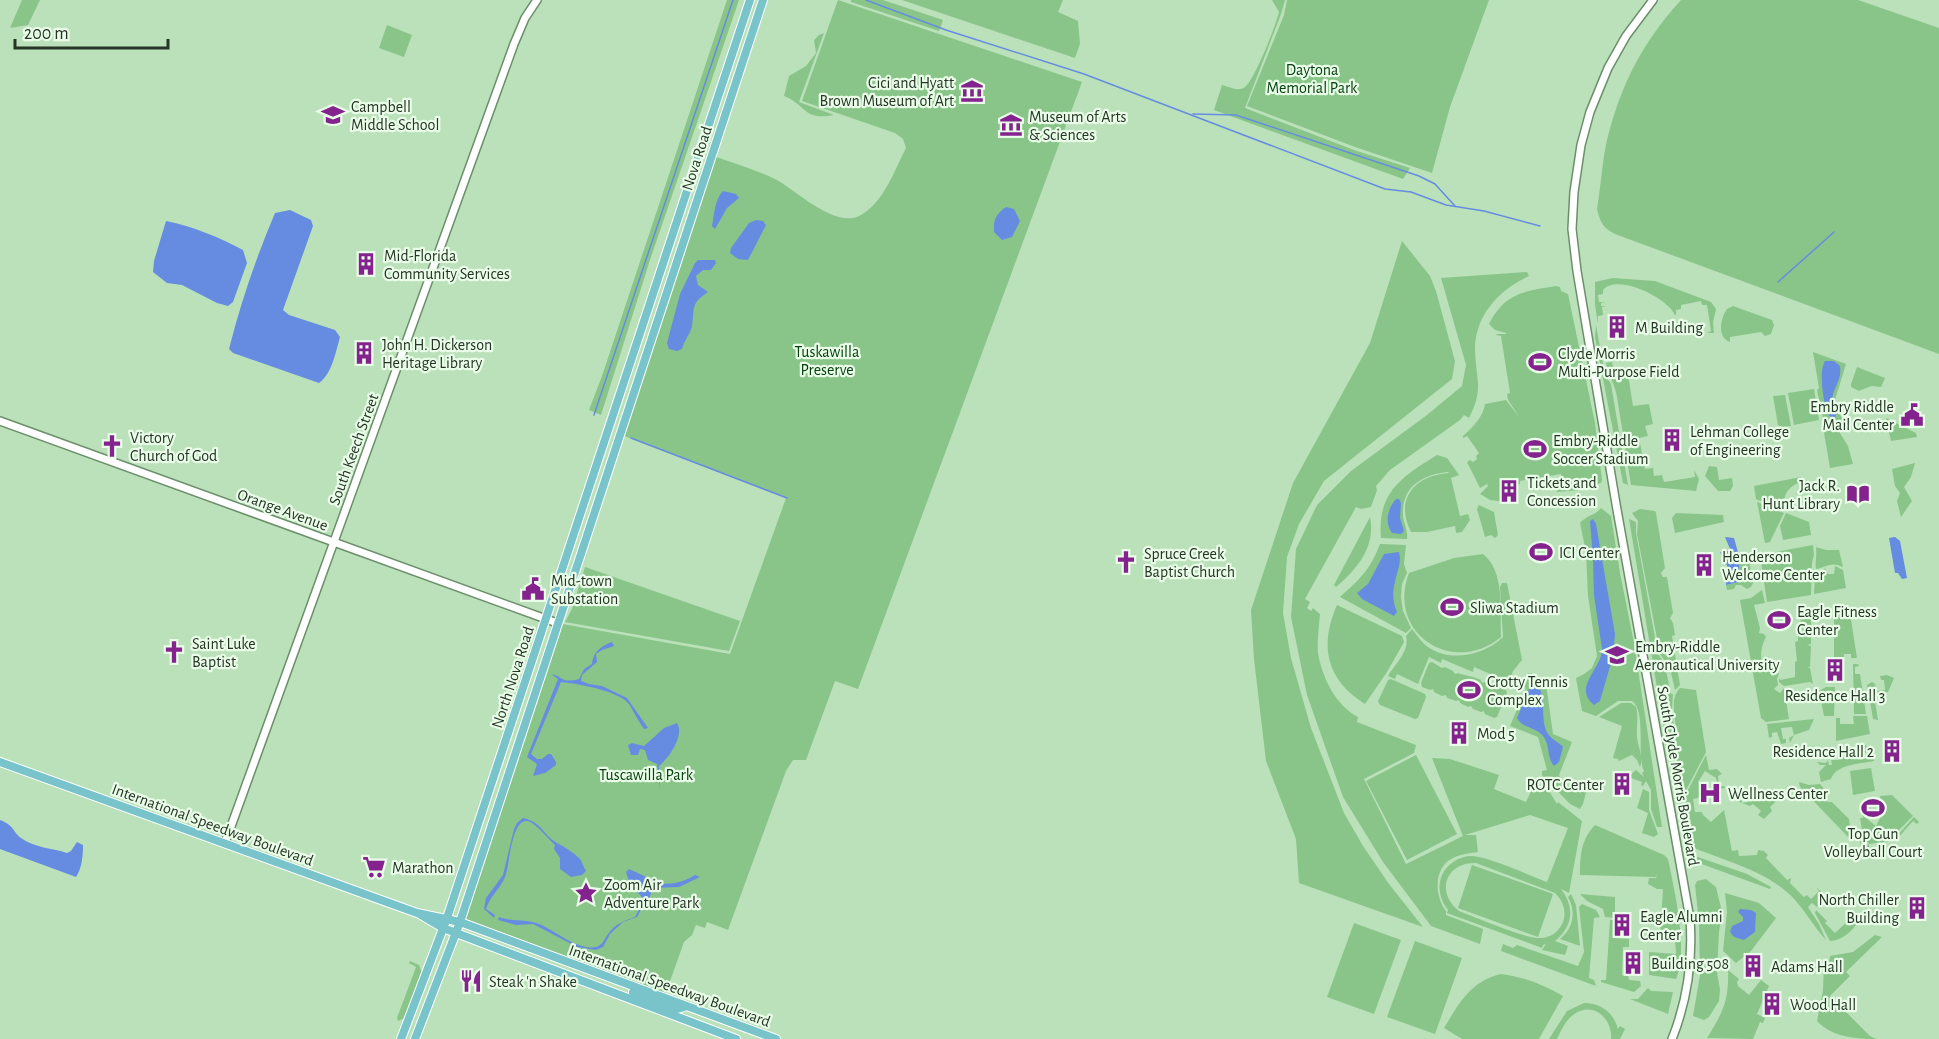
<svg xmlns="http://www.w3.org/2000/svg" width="1939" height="1039" viewBox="0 0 1939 1039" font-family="'Alegreya Sans',sans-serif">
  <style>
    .green { fill: #89c589; fill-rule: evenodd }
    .water { fill: #658ce1 }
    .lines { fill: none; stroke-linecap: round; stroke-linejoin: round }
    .stream { stroke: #658ce1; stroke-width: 1.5 }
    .secondary-casing { stroke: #6b8f6b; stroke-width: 10 }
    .primary-casing { stroke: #fff; stroke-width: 10 }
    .secondary { stroke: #fff; stroke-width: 7 }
    .primary { stroke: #79c4cb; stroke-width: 8 }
    .labels { text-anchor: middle; stroke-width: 4.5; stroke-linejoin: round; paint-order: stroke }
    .park-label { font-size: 16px; fill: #06410e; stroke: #e9fde8 }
    .poi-label { font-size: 16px; fill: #263526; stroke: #e9fde8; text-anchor: start }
    .street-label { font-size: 16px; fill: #263526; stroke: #e9fde8 }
  </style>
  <rect width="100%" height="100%" fill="#bbe1ba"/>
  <g class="green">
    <polygon points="22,0 40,0 28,25 10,28"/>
    <polygon points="727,0 739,0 650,260 601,415 589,410 602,376"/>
    <path d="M838,0L1082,82L858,689L835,681L806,760H793L786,771L728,930L707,922L705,928L696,925L692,935L684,942L664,998L460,922L557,623L730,654L786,498L619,434L711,155C732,163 755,169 775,179C796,190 836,230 861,215C884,202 894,171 906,148L903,139L895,133L802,101Z"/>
    <polygon points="851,0 883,0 943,20 939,31 851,2"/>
    <polygon points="902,0 1063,0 1058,12 1078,21 1080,44 1075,58"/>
    <path d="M1272,0H1285L1281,14L1245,108L1354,150L1410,168L1403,179L1214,110L1222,85C1230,87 1238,92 1245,87C1255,79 1276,25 1279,12Z"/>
    <polygon points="1287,0 1489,0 1450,107 1432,173 1355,147 1247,106 1284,15"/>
    <path d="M1681,0H1858L1939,28V354L1615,234C1603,228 1600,222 1597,209C1601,186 1602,162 1607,140C1621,84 1642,43 1681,0Z"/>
    <polygon points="387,25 412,35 404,57 379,48"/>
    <path d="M824,33L799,102L834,115C803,121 807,105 784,96L789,76L806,66L816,53L814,40L819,35Z"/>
    <polygon points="1402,241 1430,276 1436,291 1455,361 1452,379 1324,481 1299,524 1287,557 1283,613 1291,658 1311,728 1344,813 1363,846 1389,884 1423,927 1299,883 1296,839 1266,761 1254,659 1251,610 1293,483 1370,343"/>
    <path d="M1527,272L1529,276C1499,290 1475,315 1475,350C1476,380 1484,389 1469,418L1464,415L1460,420L1390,470L1376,486L1377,490L1371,507L1361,509L1356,507L1305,599L1310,602L1307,608L1311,611L1313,608L1320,614C1319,627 1317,640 1318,653C1322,677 1336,706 1358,717L1357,722L1416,745L1414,753L1364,779L1406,864L1463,836L1432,758L1450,759L1499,775L1494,789L1526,802L1534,785L1549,791L1557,804L1558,802L1582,821L1569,893L1561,889C1575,907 1573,927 1555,941L1568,946L1565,955L1542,950L1546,944L1543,945L1542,948L1447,913L1448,910C1440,900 1437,887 1442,875C1447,864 1459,856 1472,856C1489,857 1529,875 1547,882L1568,828L1530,815L1465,835H1476L1478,852C1471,853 1462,854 1455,857C1433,866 1434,895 1446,911V915L1483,929L1480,944L1431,926L1383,862L1343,797L1307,695L1291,617L1296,549L1317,505L1351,471L1427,415L1462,386L1466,365L1441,278ZM1476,863L1555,893C1562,900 1566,908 1564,919C1561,930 1552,938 1540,938C1526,939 1475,917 1459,911C1435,892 1446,862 1476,863Z"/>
    <path d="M1613,278L1655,281L1711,302L1716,309L1713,322L1714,333H1707L1711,331L1707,305H1702L1701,301L1681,305V309L1676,310V315H1675C1667,298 1618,273 1603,290V294L1598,295L1599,302H1605L1601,303V306H1606L1602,307L1603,315L1598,316V324L1595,305V282Z"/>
    <path d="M1556,286L1560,287L1561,291L1568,294L1595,423L1602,480L1601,483L1597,484L1593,489L1557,492L1555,487L1565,485L1561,474L1520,481V484L1501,487L1503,500L1505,502L1490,500L1480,494L1488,486L1487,484L1480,488L1467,462L1470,460L1473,462L1477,459L1476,456L1479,453L1467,436L1463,438V436C1473,427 1483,417 1485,404L1506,400L1520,418L1508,400L1507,394L1510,393L1501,336L1496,335L1497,334H1506V333L1495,330L1489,324C1505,293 1524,291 1556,286Z"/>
    <path d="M1733,306L1772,320L1774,325L1771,334L1765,336L1761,332L1730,337V342C1717,337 1720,319 1727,309Z"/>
    <polygon points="1596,325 1605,375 1611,384 1628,485 1623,483 1595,337"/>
    <polygon points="1813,352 1846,364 1834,403 1843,420 1824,423 1817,390 1819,388"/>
    <path d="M1612,362L1615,375L1628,374L1633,406L1649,404L1653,424L1645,426L1648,436L1639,438L1645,469L1653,468L1654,476L1662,475L1664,482L1695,477L1694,470L1699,479L1696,491L1631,485L1617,397C1615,384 1608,375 1606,363Z"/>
    <polygon points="1857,367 1885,378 1881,387 1871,386 1859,391 1851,387 1851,384"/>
    <polygon points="1814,389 1819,420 1794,425 1788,393"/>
    <polygon points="1785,395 1791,426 1781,427 1778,425 1773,396"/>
    <polygon points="1886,418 1916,433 1917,437 1891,441"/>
    <polygon points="1835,425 1848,446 1853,464 1830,468 1823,427"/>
    <path d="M1437,455L1447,458L1459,475L1451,478L1460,516L1468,514L1470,520L1462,532L1456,533L1455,526L1427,532H1411C1394,499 1415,475 1449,473L1448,472C1423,474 1401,487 1403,516C1404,524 1408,530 1407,539L1381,538C1377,492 1402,477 1437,455Z"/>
    <polygon points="1915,463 1911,477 1904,487 1912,501 1901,517 1897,501 1900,493 1895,486 1892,469"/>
    <polygon points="1709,466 1717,467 1719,480 1732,478 1733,486 1730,491 1718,491 1705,476"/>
    <path d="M1801,477V482C1788,486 1782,496 1784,510L1756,499L1754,486Z"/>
    <polygon points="1757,502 1784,513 1770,542 1765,543"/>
    <polygon points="1479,505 1494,512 1498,535 1495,538 1491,535 1485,537 1477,509"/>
    <path d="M1601,508L1611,516L1620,573L1634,643L1662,827H1657L1651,809V790L1646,781L1643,786L1641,785L1642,782L1628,777L1636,770L1644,777L1642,773L1644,771C1636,755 1647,712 1632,701H1618L1596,716L1582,711L1576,678L1584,674L1592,668L1597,656L1588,596L1586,552L1580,523C1587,515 1596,515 1601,508Z"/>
    <polygon points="1640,509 1655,511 1656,513 1665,568 1661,573 1663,577 1667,577 1673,613 1670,618 1673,623 1675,635 1672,636 1680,685 1675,690 1670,668 1660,654 1637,534 1638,521 1632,513"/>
    <polygon points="1676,513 1723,515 1724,522 1675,533 1672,518"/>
    <polygon points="1786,513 1809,522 1811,535 1783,540 1780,526"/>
    <path d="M1370,517C1376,547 1357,569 1336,587L1334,585Z"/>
    <polygon points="1629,519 1636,522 1636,533 1658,654 1669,670 1672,679 1669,671 1666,670 1671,694 1673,694 1672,710 1675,736 1672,742 1680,796 1682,799 1685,822 1682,824 1667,748"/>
    <path d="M1380,544L1406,545L1404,564L1407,573L1402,584L1401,597L1403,611L1411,628L1406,633L1340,597C1360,579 1370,570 1380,544Z"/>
    <polygon points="1813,545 1814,555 1812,563 1811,595 1767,602 1760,555"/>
    <path d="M1816,547L1826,550H1839L1843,567C1831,561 1827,567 1816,569C1815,561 1817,555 1816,547Z"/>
    <path d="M1483,554C1505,571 1500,611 1501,637C1453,677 1386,633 1409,573L1454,558Z"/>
    <polygon points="1748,555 1753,583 1751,587 1747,589 1741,585 1736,585 1734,589 1727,590 1726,585 1739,582 1739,556"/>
    <polygon points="1835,566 1843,570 1846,588 1814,594 1815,575 1819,576 1825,568 1828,574 1834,574"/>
    <polygon points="585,567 740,621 729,651 565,622 572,609"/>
    <path d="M1502,583H1507L1522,660L1513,671L1509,682L1474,667L1473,672L1442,659L1441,663L1429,657L1418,684L1397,674L1395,679L1388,676C1395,664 1410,651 1406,636L1412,629C1417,635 1422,643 1428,647C1450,663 1485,655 1503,637L1500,587Z"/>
    <path d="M1762,590L1765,603L1754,605L1760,628L1759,633L1764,634L1766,637C1761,646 1759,657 1764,666L1771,667L1775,673H1779L1777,679L1778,685L1774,689L1780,693L1784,688L1789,719L1766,722L1761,718L1740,600L1751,598Z"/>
    <path d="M1337,605L1402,636L1404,642L1387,672L1365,704C1326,680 1319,645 1337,605Z"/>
    <polygon points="1809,613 1811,616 1811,644 1807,645 1811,646 1810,667 1807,668 1810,668 1813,684 1810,682 1784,686 1779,682 1779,677 1780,680 1795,677 1795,662 1797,661 1795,642 1798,641 1798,636 1803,632 1799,614"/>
    <polygon points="1834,613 1850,613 1857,658 1851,658 1851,654 1844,654 1844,658 1834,658"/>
    <path d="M1432,662L1442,668L1445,667L1453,671L1455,674L1458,673C1466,676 1473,676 1481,680L1482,683L1485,682L1493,685L1495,688L1498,687L1506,690L1507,693L1497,717L1494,718L1485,714L1484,711L1481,712L1473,709L1471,706L1468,707L1460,703L1459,700L1456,701L1447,698L1446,695L1442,696L1434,692L1433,689L1430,690L1422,687L1421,683L1429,663Z"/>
    <polygon points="1853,664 1858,664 1859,666 1855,667 1855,674 1860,674 1866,714 1854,714"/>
    <polygon points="1528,673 1532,673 1546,684 1553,734 1572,742 1559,775 1564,784 1583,791 1585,788 1587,789 1583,804 1580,809 1570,804 1542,775 1542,771 1547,770 1538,737 1510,726 1526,688 1522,686"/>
    <polygon points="1887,675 1894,678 1888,692 1874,695 1878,720 1873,719 1867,685 1872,682 1875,684 1877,691 1885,690 1884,680 1881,680 1880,676"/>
    <polygon points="1391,679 1425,694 1426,697 1418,718 1415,719 1380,705 1378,701 1388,680"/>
    <polygon points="1826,687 1835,687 1834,716 1824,716 1819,691"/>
    <path d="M1680,688L1696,690L1706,752L1683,796L1674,743C1681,727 1666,702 1680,688Z"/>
    <path d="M1621,703H1631L1636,707C1639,718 1636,727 1637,737C1638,747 1644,758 1640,767L1637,760L1632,755L1619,761L1618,759L1613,758L1622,726L1599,717Z"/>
    <polygon points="1853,716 1867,716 1870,734 1836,741 1836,718 1840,718 1840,724 1854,724"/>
    <polygon points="1814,719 1809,730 1794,735 1790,743 1789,738 1794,735 1792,727 1781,728 1783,739 1786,739 1786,743 1781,744 1777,732 1772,733 1772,737 1769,738 1767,724"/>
    <path d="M1864,744L1873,751L1874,761C1860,764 1836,764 1831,779L1821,782L1819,772L1826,765H1820L1817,762L1826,763L1828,760L1829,765H1832L1831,760H1839V758L1844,757V759L1853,756L1854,758L1859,757L1860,760L1868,757L1867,752L1864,753Z"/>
    <polygon points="1416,755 1457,834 1407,860 1366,781"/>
    <path d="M1706,755L1709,770L1717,769L1722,774L1718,776L1719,786H1724L1725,788L1719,789L1716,778L1705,771L1698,782L1706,788L1708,796L1693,799L1695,812H1702L1703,815L1711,822L1724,810L1732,851L1738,850L1739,856L1757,855L1758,850L1764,851L1768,855L1766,858L1787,880L1791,878L1790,883L1804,897L1807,895L1811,899L1819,891L1816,887L1824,894L1822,896L1825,899L1817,907L1812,903L1808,907L1819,924L1826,940C1814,927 1806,912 1794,899C1768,871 1728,862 1694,848L1688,844L1692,843L1694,840L1687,830L1684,798Z"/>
    <polygon points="1871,768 1875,791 1853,795 1850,771"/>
    <polygon points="1799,782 1809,785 1820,784 1825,790 1822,796 1828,802 1832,802 1849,819 1852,841 1849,841 1849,838 1800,787"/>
    <polygon points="1643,789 1649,792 1649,810 1658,834 1654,837 1642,833 1648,813 1637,808"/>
    <polygon points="1787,791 1789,795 1787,796 1784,794 1770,807 1772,811 1764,819 1758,815 1761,811 1753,804 1750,806 1737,801 1741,799 1742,803 1765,799 1765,795 1768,799 1781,796 1780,793"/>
    <polygon points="1892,795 1913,816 1889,840 1894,839 1914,817 1919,822 1917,824 1913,821 1896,840 1869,844 1869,848 1865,849 1869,843 1865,841 1861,846 1860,841 1864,841 1860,818 1863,818 1861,807 1866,818 1876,826 1882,814 1880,796"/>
    <path d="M1595,825L1664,855L1668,859C1674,888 1689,952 1676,979L1649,975V952L1676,954L1675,939L1660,938L1663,889H1657L1648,884L1649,878H1656L1658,873L1656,877L1580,875C1580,856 1581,839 1595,825Z"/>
    <polygon points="1695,856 1747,874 1771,887 1770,889 1696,862 1694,859"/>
    <polygon points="1472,865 1553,894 1538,937 1458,908"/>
    <polygon points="1706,879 1716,887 1722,912 1719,932 1717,972 1720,990 1719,1001 1709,1017 1704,1020 1693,1016 1700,975 1699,922 1695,885 1697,881"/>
    <polygon points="1725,893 1759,903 1776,918 1751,951 1736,963 1723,951 1727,912"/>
    <path d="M1571,894L1576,905L1580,946L1560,939C1574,928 1576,911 1568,897Z"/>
    <polygon points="1580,894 1615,897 1615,918 1605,917 1603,909 1587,901"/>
    <polygon points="1582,904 1596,910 1600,917 1594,918 1589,978 1594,980 1596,986 1501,951 1503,944 1513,948 1517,945 1578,966 1584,952 1579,907"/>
    <path d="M1816,910L1827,921L1825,923L1835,933L1855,914L1853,910L1858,914L1859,921C1852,931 1842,941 1830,941L1815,913Z"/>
    <polygon points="1610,920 1615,920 1614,938 1629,939 1629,947 1623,947 1622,975 1628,976 1629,980 1640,981 1641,986 1634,992 1601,982 1601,980 1606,980"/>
    <polygon points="1354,923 1401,940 1374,1014 1327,997"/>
    <path d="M1875,935L1882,937L1846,972L1850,976L1830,996L1870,1036L1876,1039C1856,1039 1831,1037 1817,1021L1823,990L1824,964H1829L1830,956L1853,952Z"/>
    <polygon points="1415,941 1462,958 1435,1034 1387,1017"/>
    <polygon points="410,961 419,965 422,973 405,1018 398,1021 397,1018 416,967 409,963"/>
    <path d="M1728,970L1739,979L1737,982L1738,986L1749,995L1761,980L1769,986L1757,1014L1765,1018L1763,1023L1760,1022L1753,1039L1707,1038C1723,1012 1729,1001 1728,970Z"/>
    <path d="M1501,974C1524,977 1542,984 1563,996L1539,1039H1462L1444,1028C1459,1003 1471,981 1501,974Z"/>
    <polygon points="1648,988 1651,991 1673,992 1668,1014 1630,999 1638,999"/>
    <path d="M1584,1003C1601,1003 1613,1012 1618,1029L1620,1026L1625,1029L1620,1039H1611C1613,1018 1592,1000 1573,1015C1565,1021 1561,1031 1557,1039H1549L1567,1011Z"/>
  </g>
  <g class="water">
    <path d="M723,191L736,194L739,198L727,208L715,229L712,226C714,214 715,199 723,191Z"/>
    <path d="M1006,207L1014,209L1020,221L1012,237L1002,240L994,232C993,220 996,214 1006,207Z"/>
    <path d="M290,210L311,220L313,226L283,310L289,315L335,330L340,337C336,351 332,374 319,383L233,353L229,349C241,302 256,258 275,213Z"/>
    <polygon points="756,220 763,221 766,225 748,260 738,259 730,253 731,248 749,223"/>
    <path d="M166,221C193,226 220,238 243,250L247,263L233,302L228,306L217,303L182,285L167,283L153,272L154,261Z"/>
    <path d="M698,260H715L716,263L711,270H703L696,276L698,285L708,292C690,304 695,308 692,326C690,335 684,340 682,349L677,351L669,349L667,343L680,294L695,263Z"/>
    <path d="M1825,361H1834L1840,366C1843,386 1825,390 1836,416L1834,419L1827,414C1824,401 1818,372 1825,361Z"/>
    <path d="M1396,499H1399L1401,503L1400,518L1404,531L1401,534L1392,533C1384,522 1388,508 1396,499Z"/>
    <path d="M1593,519L1596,524L1615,634L1613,656L1600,701L1594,705C1572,687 1602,669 1602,649L1594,595L1593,559L1590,521Z"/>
    <polygon points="1725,537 1734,538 1739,556 1739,582 1726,585 1726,578 1728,576 1727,565 1725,564 1720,552 1725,553 1730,549"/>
    <polygon points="1895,537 1900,541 1907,578 1902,579 1898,573 1895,573 1889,538"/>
    <path d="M1399,552C1402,563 1397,571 1395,582C1392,592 1393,603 1397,612L1394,616L1362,599L1357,593L1368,584L1384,554Z"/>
    <path d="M612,642L614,646L602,650L596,654L597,662L582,675L581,681L589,684L602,686L627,698L648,728L644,729C638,721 634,712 629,704C617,690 578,684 561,682L531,754L537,759H542L548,754H551L556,762V765L545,773L533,776L537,764L527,757L558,679L551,674C563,676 561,684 579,679L584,669L592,664C593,652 601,646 612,642Z"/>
    <path d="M1536,683C1548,696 1539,720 1548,734C1552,740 1559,742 1563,747L1559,762L1554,766C1546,757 1551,743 1541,734C1534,727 1522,728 1517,718L1530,687Z"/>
    <path d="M677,723C685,735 669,758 659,766L660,790L657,764L648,760L645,750L640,749L638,755H631L628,745L632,743L644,746L664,728Z"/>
    <path d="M523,818C542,822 544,836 557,843C565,847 573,852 580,859C583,863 583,867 586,871L582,875L571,877L560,869V858L554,849L555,845C547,838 541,829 532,823C511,810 510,867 505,877C500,889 490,896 486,909L495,915L494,918L484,909L486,898L503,875L514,829L517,823Z"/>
    <path d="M0,820C15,826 12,831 21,838C34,848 53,848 67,853L71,851L77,842L83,845C83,856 82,868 76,877L0,849Z"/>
    <path d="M629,869L653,880V884C670,884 681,884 695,875L700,877L679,887L653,888L649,899H647L637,917L623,922L610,934L603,947L596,950L577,947L533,924L516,925L498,920L499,917C514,922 523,919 536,923C553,928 576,951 596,947C602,946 605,938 608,934C616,923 624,921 635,917L644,899L630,885L626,872Z"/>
    <polygon points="1740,909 1751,910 1756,913 1755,932 1744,940 1734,937 1730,932 1732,926 1743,921 1743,917 1738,912"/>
  </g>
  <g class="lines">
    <g class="stream">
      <polyline points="866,0 946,30 1084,74 1385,189 1411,192 1446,205 1484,211 1540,226"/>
      <polyline points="1193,114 1236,115 1419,176 1435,184 1455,206"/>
      <polyline points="1778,282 1834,232"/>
      <polyline points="594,415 733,0"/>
      <polyline points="631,438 787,498"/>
    </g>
    <g class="secondary-casing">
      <g id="secondary">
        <path d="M1653,0L1626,36L1608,68L1590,112L1581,145L1574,192L1572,229L1577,271L1616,504L1690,919C1693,961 1688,999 1672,1039"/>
        <polyline points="0,421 557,623"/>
        <polyline points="225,843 514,44 525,18 537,0"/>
      </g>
    </g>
    <g class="primary-casing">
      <g id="primary">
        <polyline points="0,762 417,913 460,922 776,1039"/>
        <polyline points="421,915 443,928 736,1039"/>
        <polyline points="633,992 676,1009 684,1007"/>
        <polyline points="401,1039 447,918 750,0"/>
        <polyline points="415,1039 460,922 763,0"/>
      </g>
    </g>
    <use href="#secondary" class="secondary"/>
    <use href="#primary" class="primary"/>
  </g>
  <defs>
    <g id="museum-bare" transform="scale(1.8)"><path d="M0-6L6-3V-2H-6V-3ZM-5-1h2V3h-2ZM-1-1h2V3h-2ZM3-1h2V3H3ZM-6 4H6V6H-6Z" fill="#84238d" stroke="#e9fde8" stroke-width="2.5" paint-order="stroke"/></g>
    <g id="school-bare" transform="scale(1.8)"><path d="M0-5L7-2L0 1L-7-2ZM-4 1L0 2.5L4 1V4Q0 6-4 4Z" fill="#84238d" stroke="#e9fde8" stroke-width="2.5" paint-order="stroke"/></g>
    <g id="building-bare" transform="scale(1.8)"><path d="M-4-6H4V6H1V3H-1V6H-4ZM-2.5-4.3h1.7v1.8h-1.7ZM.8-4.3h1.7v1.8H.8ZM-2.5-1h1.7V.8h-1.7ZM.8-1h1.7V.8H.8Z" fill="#84238d" stroke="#e9fde8" stroke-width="2.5" paint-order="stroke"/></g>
    <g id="stadium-bare" transform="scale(1.8)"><path d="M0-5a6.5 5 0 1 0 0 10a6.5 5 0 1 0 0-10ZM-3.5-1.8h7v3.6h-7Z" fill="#84238d" stroke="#e9fde8" stroke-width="2.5" paint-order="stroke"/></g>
    <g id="civic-bare" transform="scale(1.8)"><path d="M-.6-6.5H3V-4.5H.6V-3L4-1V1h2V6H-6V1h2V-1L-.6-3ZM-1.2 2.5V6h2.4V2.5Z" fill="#84238d" stroke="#e9fde8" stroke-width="2.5" paint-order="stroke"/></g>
    <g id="church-bare" transform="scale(1.8)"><path d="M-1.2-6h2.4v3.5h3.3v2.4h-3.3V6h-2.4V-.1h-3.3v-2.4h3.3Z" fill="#84238d" stroke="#e9fde8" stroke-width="2.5" paint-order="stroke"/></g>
    <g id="library-bare" transform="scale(1.8)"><path d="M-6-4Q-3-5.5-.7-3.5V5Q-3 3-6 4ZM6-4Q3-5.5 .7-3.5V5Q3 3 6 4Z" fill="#84238d" stroke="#e9fde8" stroke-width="2.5" paint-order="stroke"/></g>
    <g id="university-bare" transform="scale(1.8)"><path d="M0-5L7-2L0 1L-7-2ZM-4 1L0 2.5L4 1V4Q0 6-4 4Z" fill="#84238d" stroke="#e9fde8" stroke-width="2.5" paint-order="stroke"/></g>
    <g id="hospital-bare" transform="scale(1.8)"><path d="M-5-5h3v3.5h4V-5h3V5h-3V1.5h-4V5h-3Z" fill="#84238d" stroke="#e9fde8" stroke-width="2.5" paint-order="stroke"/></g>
    <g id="supermarket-bare" transform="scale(1.8)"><path d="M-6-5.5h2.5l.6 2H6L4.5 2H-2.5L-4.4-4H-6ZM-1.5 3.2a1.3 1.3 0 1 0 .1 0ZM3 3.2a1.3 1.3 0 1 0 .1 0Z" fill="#84238d" stroke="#e9fde8" stroke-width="2.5" paint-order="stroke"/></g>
    <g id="sight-bare" transform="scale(1.8)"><path d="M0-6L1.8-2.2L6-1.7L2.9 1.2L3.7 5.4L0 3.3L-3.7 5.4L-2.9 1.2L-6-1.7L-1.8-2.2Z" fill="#84238d" stroke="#e9fde8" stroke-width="2.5" paint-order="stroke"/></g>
    <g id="restaurant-bare" transform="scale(1.8)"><path d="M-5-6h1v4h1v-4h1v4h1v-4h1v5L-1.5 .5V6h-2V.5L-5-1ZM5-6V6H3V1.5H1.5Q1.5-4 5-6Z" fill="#84238d" stroke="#e9fde8" stroke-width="2.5" paint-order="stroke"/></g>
  </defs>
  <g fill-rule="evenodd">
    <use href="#museum-bare" x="972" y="91"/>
    <use href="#school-bare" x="333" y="115"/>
    <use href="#museum-bare" x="1011" y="125"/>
    <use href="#building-bare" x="366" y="264"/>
    <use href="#building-bare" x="1617" y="327"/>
    <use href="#building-bare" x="364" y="353"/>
    <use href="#stadium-bare" x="1540" y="362"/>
    <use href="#civic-bare" x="1912" y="415"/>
    <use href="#building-bare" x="1672" y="440"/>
    <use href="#church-bare" x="112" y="446"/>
    <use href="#stadium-bare" x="1535" y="449"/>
    <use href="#building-bare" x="1509" y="491"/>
    <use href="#library-bare" x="1858" y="494"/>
    <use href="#stadium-bare" x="1541" y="552"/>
    <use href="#church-bare" x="1126" y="562"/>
    <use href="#building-bare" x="1704" y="565"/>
    <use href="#civic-bare" x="533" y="589"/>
    <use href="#stadium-bare" x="1452" y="607"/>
    <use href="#stadium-bare" x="1779" y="620"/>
    <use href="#church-bare" x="174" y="652"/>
    <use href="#university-bare" x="1617" y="655"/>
    <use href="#building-bare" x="1835" y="670"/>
    <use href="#stadium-bare" x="1469" y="690"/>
    <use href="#building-bare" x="1459" y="733"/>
    <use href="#building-bare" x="1892" y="751"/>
    <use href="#building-bare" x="1622" y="784"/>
    <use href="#hospital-bare" x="1710" y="793"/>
    <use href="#stadium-bare" x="1873" y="808"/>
    <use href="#supermarket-bare" x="374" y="867"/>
    <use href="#sight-bare" x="586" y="893"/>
    <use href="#building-bare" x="1917" y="908"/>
    <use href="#building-bare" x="1622" y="925"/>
    <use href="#building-bare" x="1633" y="963"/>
    <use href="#building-bare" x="1753" y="966"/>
    <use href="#restaurant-bare" x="471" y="981"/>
    <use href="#building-bare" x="1772" y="1004"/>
  </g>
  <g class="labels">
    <g class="park-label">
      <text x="1312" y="75">Daytona<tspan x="1312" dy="18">Memorial Park</tspan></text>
      <text x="827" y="357">Tuskawilla<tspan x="827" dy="18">Preserve</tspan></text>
      <text x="646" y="780">Tuscawilla Park</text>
    </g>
    <g class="poi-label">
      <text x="954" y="88" text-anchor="end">Cici and Hyatt<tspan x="954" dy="18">Brown Museum of Art</tspan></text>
      <text x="351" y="112">Campbell<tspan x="351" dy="18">Middle School</tspan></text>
      <text x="1029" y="122">Museum of Arts<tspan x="1029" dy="18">&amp; Sciences</tspan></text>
      <text x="384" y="261">Mid-Florida<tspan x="384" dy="18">Community Services</tspan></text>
      <text x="1635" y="333">M Building</text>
      <text x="382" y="350">John H. Dickerson<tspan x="382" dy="18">Heritage Library</tspan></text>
      <text x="1558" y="359">Clyde Morris<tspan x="1558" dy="18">Multi-Purpose Field</tspan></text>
      <text x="1894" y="412" text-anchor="end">Embry Riddle<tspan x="1894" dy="18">Mail Center</tspan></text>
      <text x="1690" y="437">Lehman College<tspan x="1690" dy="18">of Engineering</tspan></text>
      <text x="130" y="443">Victory<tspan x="130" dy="18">Church of God</tspan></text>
      <text x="1553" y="446">Embry-Riddle<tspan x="1553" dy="18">Soccer Stadium</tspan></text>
      <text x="1527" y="488">Tickets and<tspan x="1527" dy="18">Concession</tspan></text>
      <text x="1840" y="491" text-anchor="end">Jack R.<tspan x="1840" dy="18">Hunt Library</tspan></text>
      <text x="1559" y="558">ICI Center</text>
      <text x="1144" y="559">Spruce Creek<tspan x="1144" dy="18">Baptist Church</tspan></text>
      <text x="1722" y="562">Henderson<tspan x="1722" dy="18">Welcome Center</tspan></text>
      <text x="551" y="586">Mid-town<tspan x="551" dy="18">Substation</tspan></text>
      <text x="1470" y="613">Sliwa Stadium</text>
      <text x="1797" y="617">Eagle Fitness<tspan x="1797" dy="18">Center</tspan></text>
      <text x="192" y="649">Saint Luke<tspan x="192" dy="18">Baptist</tspan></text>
      <text x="1635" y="652">Embry-Riddle<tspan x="1635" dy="18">Aeronautical University</tspan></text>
      <text x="1487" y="687">Crotty Tennis<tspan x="1487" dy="18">Complex</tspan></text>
      <text x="1835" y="701" text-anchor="middle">Residence Hall 3</text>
      <text x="1477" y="739">Mod 5</text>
      <text x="1874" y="757" text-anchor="end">Residence Hall 2</text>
      <text x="1604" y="790" text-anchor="end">ROTC Center</text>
      <text x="1728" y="799">Wellness Center</text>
      <text x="1873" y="839" text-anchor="middle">Top Gun<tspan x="1873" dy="18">Volleyball Court</tspan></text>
      <text x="392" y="873">Marathon</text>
      <text x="604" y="890">Zoom Air<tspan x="604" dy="18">Adventure Park</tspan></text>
      <text x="1899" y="905" text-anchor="end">North Chiller<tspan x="1899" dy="18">Building</tspan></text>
      <text x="1640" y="922">Eagle Alumni<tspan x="1640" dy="18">Center</tspan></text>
      <text x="1651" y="969">Building 508</text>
      <text x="1771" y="972">Adams Hall</text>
      <text x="489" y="987">Steak 'n Shake</text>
      <text x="1790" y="1010">Wood Hall</text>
    </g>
    <g class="street-label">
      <text transform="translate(696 158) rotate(-72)" y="6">Nova Road</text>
      <text transform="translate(353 449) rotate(-70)" y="6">South Keech Street</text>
      <text transform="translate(283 509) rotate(20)" y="6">Orange Avenue</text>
      <text transform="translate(512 677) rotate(-72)" y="6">North Nova Road</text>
      <text transform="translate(1679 776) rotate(80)" y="6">South Clyde Morris Boulevard</text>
      <text transform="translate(213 824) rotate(20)" y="6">International Speedway Boulevard</text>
      <text transform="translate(670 985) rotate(20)" y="6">International Speedway Boulevard</text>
    </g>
  </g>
  <path d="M15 39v9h153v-9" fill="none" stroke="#263526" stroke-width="3"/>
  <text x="24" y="39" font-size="18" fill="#263526" stroke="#e9fde8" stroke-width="4.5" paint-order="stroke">200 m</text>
</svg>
